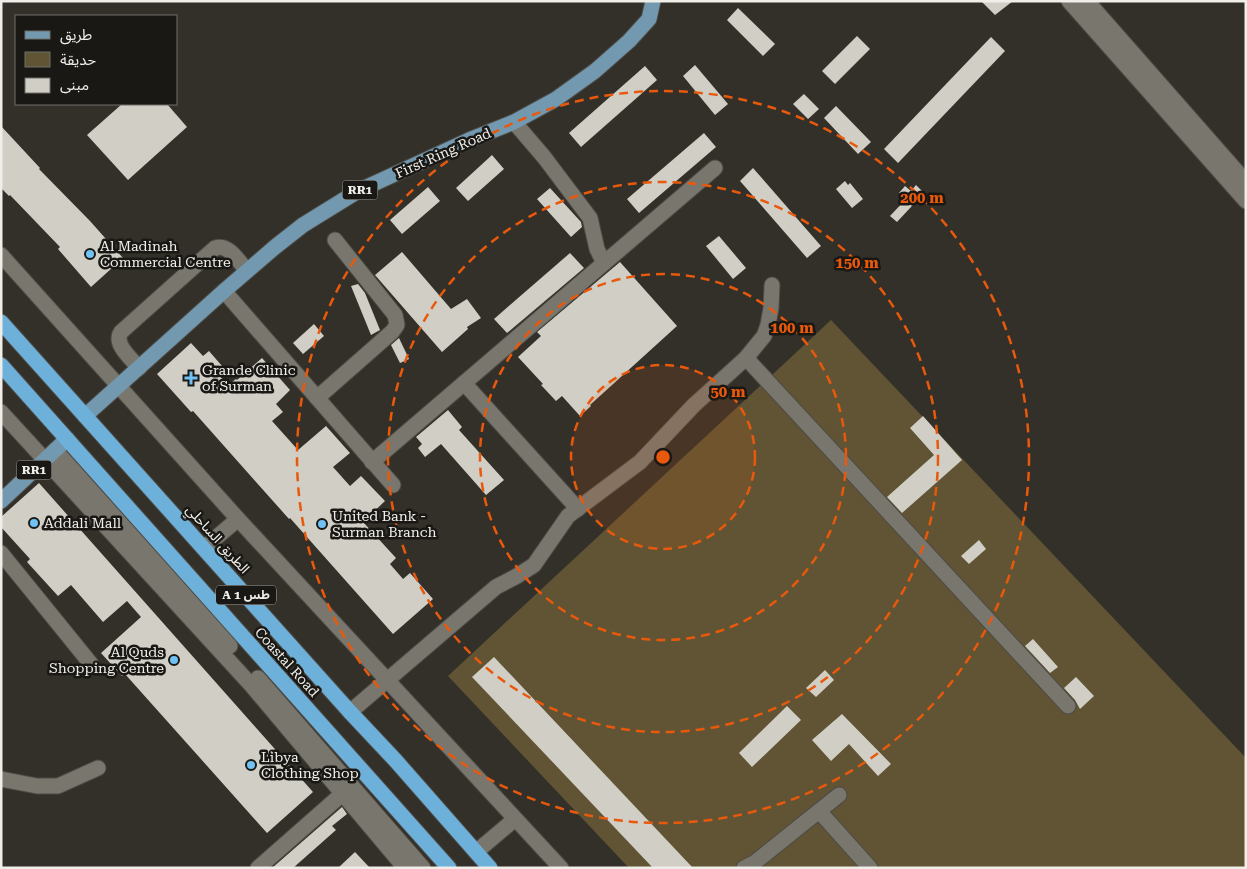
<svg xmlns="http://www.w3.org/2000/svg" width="1247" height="869" viewBox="0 0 1247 869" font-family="'Roboto Serif','Noto Sans Arabic',serif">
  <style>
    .green { fill: #605434 }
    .building { fill: #d1cec5 }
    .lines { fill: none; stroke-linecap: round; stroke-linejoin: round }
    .minor-casing { stroke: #4e4b46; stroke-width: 17 }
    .major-casing { stroke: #4e4b46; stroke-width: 17 }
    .highway-casing { stroke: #4e4b46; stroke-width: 17 }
    .minor { stroke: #79766e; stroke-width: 15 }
    .major { stroke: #7299af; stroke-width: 15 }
    .highway { stroke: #6db0da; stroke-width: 15 }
    .ring { fill: none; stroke: #e8590c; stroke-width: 2.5; stroke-dasharray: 9 6 }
    .poi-dot { fill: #70c2f4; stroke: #1a1815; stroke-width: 2 }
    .labels { text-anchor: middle; stroke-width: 5; stroke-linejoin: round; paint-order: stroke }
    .shield { fill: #1a1815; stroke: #afaea9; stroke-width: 1 }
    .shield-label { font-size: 12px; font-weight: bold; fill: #efeee9 }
    .street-label { font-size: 14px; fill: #efeee9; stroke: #1a1815 }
    .poi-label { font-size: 14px; fill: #efeee9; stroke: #1a1815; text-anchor: start }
    .centre { fill: #e8590c; stroke: #1a1815; stroke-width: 2.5 }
    .ring-label { font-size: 15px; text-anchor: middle; font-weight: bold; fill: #e8590c; stroke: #1a1815; stroke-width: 5; stroke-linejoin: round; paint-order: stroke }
  </style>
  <rect width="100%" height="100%" fill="#33302a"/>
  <polygon class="green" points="831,320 1246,758 1246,868 629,868 448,676"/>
  <g class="building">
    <polygon points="981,1 1013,1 995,15"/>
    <polygon points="738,8 775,44 763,56 727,20"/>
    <polygon points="857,36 870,49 835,84 822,71"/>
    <polygon points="991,37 1005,51 898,163 884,149"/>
    <polygon points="695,65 728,104 715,115 683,76"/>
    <polygon points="645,66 657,80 581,147 569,133"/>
    <polygon points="804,94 819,109 808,119 793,104"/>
    <polygon points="122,104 167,104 187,127 128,180 87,135"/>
    <polygon points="836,106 871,142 858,154 824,118"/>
    <polygon points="1,126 40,168 39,169 90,221 123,258 91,287 58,249 60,247 10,195 9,196 1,188"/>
    <polygon points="704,133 716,147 639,213 627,199"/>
    <polygon points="492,155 504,169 468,201 456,188"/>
    <polygon points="753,168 821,246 807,258 740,181"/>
    <polygon points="845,181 848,185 850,183 863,199 852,208 836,189"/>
    <polygon points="916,185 924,193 897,222 890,216 906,199 899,193 905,186 911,191"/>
    <polygon points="428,187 440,201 402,234 390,220"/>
    <polygon points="550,188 581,222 582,227 571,237 537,199"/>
    <polygon points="719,236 746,268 733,279 706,246"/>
    <polygon points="402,252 451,309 467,299 481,318 467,327 468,329 442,352 375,275"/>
    <polygon points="570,253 584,268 507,333 494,319"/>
    <polygon points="620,262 677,326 590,405 591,406 580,416 562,396 556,401 541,385 543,384 518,357 541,336 537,332"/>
    <polygon points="358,284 365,293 380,330 371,335 351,286"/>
    <polygon points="314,324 324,336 303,354 293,343"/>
    <polygon points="399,338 409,359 400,363 391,345"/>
    <polygon points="191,343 203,356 209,351 222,366 216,372 228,385 236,379 237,380 262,358 290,390 276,404 283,412 272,421 298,450 326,426 350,453 333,467 350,486 361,476 385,501 363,522 396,558 390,564 403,579 410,573 433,599 393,634 290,518 289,519 193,411 191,412 157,374"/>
    <polygon points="448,410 462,427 459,430 504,480 486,495 441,444 425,457 418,448 422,444 416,437"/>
    <polygon points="923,416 962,460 902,513 887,497 934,455 910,428"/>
    <polygon points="39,483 313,792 267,833 125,674 122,676 101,653 141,617 127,601 103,622 71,585 58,596 27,562 30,559 1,527 1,517"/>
    <polygon points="979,540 986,549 969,564 961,556"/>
    <polygon points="1033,639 1058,667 1050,673 1025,646"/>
    <polygon points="494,657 693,868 653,868 472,677"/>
    <polygon points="825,670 834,680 816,697 806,688"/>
    <polygon points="1076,677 1094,696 1080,709 1075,700 1064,688"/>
    <polygon points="787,706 801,720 752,767 739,753"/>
    <polygon points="842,714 891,764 878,776 849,744 831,761 812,740"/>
    <polygon points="342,807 347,814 332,826 336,830 293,868 272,868"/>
    <polygon points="355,852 370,868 338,868"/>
  </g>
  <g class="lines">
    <g class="minor-casing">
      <g id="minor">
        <polyline points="1069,1 1246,201"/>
        <polyline points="1087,1 1246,182"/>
        <polyline points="514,122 544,157 590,218 597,249 604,263"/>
        <polyline points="1,255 238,519 561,868"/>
        <polyline points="224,291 393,485"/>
        <polyline points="746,358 1068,706"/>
        <path d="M139,368C131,358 113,344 121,332L215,248C229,243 239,262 247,271"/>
        <polyline points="464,383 578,509"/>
        <polyline points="317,398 392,332 397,325 395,315 335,240"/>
        <polyline points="1,412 252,686 405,868"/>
        <polyline points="55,450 230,646"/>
        <polyline points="372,462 715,168"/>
        <polyline points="204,548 238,519"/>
        <polyline points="1,553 91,664"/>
        <polyline points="258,678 423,868"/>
        <polyline points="350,712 496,587 517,576 534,565 568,516 640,462 694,405 746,358 764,336 768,325 771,308 772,285"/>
        <polyline points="1,779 37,786 58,786 98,768"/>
        <polyline points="819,811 870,868"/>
        <polyline points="476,852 515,819"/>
        <polyline points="258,868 349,788"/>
        <polyline points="744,868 754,863 839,795"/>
      </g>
    </g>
    <g class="major-casing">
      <g id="major">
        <polyline points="85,416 224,291 275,247 303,225 358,191 469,140 514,122 556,99 595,71 629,41 649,19 653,1"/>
        <polyline points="1,501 67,439"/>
      </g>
    </g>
    <g class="highway-casing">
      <g id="highway">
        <polyline points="1,322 350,712 396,761 490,868"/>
        <polyline points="1,365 449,868"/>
      </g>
    </g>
    <use href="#minor" class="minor"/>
    <use href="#major" class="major"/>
    <use href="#highway" class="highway"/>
  </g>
  <circle cx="663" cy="457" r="92" fill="#e8590c" fill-opacity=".12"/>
  <g class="ring">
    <circle cx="663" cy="457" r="92"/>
    <circle cx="663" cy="457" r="183"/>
    <circle cx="663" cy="457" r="275"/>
    <circle cx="663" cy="457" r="366"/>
  </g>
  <g class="poi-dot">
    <circle cx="90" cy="254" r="5"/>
    <path d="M188.5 370.5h5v5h5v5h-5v5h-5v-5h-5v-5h5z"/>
    <circle cx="34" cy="523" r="5"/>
    <circle cx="322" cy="524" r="5"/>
    <circle cx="174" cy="660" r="5"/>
    <circle cx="251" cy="765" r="5"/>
  </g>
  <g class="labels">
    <g class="shield">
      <rect x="342.5" y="180.5" width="35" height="19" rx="4"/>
      <rect x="16.5" y="460.5" width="35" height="19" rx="4"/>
      <rect x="216" y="585.5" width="60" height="19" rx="4"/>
    </g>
    <g class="shield-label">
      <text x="360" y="194">RR1</text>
      <text x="34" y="474">RR1</text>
      <text x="246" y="599">A 1 طس</text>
    </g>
    <g class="street-label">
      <text transform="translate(443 153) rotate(-24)" y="5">First Ring Road</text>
      <text transform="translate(218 539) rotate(48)" y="5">الطريق الساحلي</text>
      <text transform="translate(287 662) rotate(48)" y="5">Coastal Road</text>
    </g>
    <g class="poi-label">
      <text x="100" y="251">Al Madinah<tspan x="100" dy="16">Commercial Centre</tspan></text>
      <text x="202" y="375">Grande Clinic<tspan x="202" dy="16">of Surman</tspan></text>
      <text x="332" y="521">United Bank -<tspan x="332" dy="16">Surman Branch</tspan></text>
      <text x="44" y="528">Addali Mall</text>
      <text x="164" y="657" text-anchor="end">Al Quds<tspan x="164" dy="16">Shopping Centre</tspan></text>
      <text x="261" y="762">Libya<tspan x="261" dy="16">Clothing Shop</tspan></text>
    </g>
  </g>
  <circle cx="663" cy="457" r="8" class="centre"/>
  <g class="ring-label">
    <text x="922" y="203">200 m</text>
    <text x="857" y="268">150 m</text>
    <text x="792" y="333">100 m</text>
    <text x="728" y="397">50 m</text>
  </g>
  <rect width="1247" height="869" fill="none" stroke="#efeee9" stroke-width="5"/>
  <rect x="15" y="15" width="162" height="90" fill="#1a1815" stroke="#6f6e6a"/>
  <rect x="25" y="31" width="25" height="8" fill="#7299af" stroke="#6f6e6a"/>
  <text x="60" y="40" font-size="15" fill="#efeee9">طريق</text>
  <rect x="25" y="52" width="25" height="15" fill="#605434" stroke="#6f6e6a"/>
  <text x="60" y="65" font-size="15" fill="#efeee9">حديقة</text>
  <rect x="25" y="78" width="25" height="15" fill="#d1cec5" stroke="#6f6e6a"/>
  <text x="60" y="90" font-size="15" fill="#efeee9">مبنى</text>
</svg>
